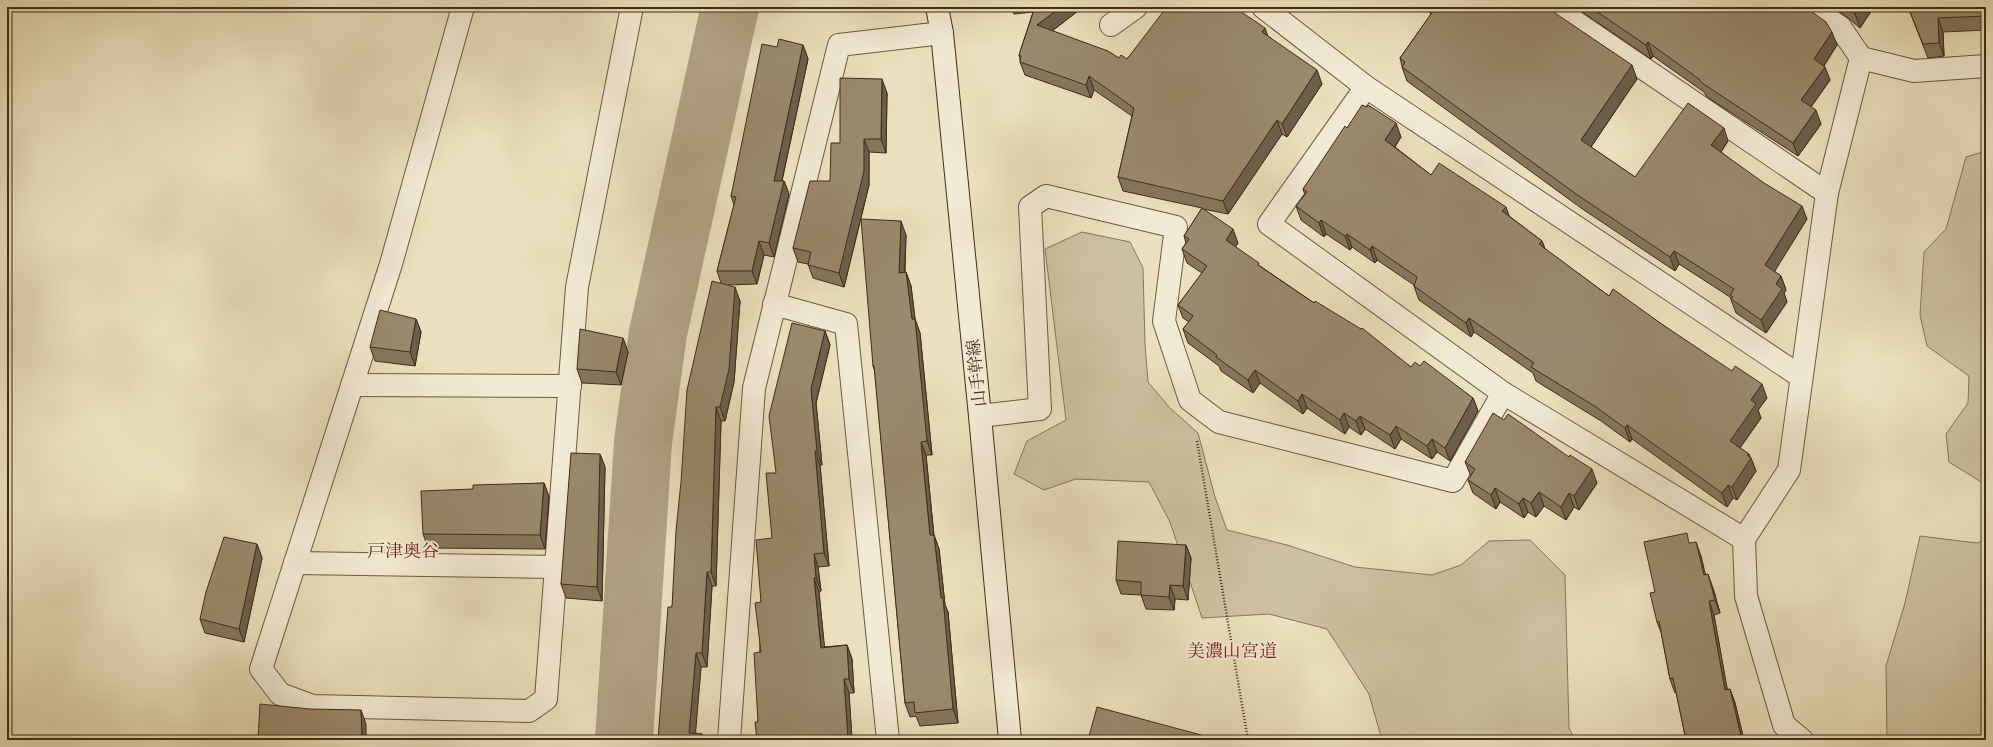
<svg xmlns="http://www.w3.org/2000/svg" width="1993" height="747" viewBox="0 0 1993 747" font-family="'Sorts Mill Goudy','Noto Serif JP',serif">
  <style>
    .green { fill: #cec1a0; stroke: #88765a }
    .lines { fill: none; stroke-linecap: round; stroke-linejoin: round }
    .river { stroke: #b2a284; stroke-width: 58 }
    .street-casing { stroke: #6d583f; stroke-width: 24 }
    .secondary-casing { stroke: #432b15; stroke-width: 24 }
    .path { stroke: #432b15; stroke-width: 2.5; stroke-dasharray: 1 2; stroke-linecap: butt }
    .street { stroke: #f2ebd4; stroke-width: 22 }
    .secondary { stroke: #f2ebd4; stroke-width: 22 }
    .wall { fill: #84765d; stroke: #432b15 }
    .shaded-wall { fill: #6c604c; stroke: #432b15 }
    .building { fill: #9a896c; stroke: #432b15 }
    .labels { text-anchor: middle; stroke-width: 3.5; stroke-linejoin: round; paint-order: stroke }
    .street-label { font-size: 17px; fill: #432b15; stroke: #f2ebd4 }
    .neighbourhood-label { font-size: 18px; fill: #7a1f14; stroke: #f2ebd4 }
  </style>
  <rect width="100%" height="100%" fill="#ebe0bd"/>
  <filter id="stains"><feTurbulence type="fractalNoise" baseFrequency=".005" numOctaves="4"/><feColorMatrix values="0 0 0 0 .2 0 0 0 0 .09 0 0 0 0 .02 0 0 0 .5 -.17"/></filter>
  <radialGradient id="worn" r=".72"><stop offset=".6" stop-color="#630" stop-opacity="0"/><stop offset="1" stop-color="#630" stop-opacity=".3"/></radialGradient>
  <g class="green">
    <polygon points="1986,151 1986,485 1949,462 1946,434 1968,403 1969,376 1927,346 1920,315 1924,252 1946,229 1966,157"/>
    <polygon points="1082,232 1130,242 1143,268 1145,344 1148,382 1170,408 1198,433 1215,497 1227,530 1287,545 1355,567 1432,575 1461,565 1489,541 1530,540 1565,575 1569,728 1575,740 1382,740 1369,694 1327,629 1269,614 1202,618 1170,522 1149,482 1076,479 1044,490 1014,474 1027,441 1066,420 1045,249"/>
    <polygon points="1920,536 1977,543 1986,540 1986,740 1887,740 1886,666 1905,603"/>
  </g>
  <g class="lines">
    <polyline class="river" points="624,740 643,442 658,333 730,7"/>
    <g class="street-casing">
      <g id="street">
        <polyline points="463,7 391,264 261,669 280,694 313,706 529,711 546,699 577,287 632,7"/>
        <polyline points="1263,7 1366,87 1800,376"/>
        <polyline points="1553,7 1827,193"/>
        <polyline points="1810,7 1840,27 1861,58"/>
        <polyline points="1111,25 1136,7"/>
        <polyline points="1366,87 1269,224 1503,393 1744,539"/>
        <polyline points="774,304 846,324 888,740"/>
        <polyline points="352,385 570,386"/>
        <polyline points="980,416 1040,409 1030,207 1046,196 1176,227 1164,321 1190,400 1219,422 1453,481 1503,393"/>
        <polyline points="295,563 556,567"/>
        <polyline points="729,740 754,388 839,45 942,33"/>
        <polyline points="1802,740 1784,725 1746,596 1744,539 1789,470 1827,193 1861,58 1914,71 1986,66"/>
      </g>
    </g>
    <g class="secondary-casing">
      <polyline id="secondary" points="937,7 942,33 980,416 1010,740"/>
    </g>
    <polyline class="path" points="1197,441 1248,740"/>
    <use href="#street" class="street"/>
    <use href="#secondary" class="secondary"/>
  </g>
  <g class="wall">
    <polygon points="1011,7 1083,7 1052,31 1119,58 1127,59 1168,10 1268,36 1322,84 1287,137 1282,134 1228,214 1203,209 1238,243 1235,247 1260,266 1314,303 1411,367 1473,398 1478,411 1450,461 1437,452 1432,459 1401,439 1395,449 1365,429 1361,435 1349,427 1345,434 1307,408 1303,414 1260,383 1253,393 1221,371 1219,366 1188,343 1183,329 1189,322 1183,318 1178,305 1202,273 1187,263 1182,249 1186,243 1184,236 1202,208 1123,191 1118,177 1132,116 1094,90 1091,98 1025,75 1020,62 1020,59 1019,55 1033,12 1014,14"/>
    <polygon points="1428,7 1546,7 1637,79 1591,147 1635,177 1728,141 1721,152 1807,219 1774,271 1781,276 1786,290 1784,293 1787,302 1766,333 1736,313 1730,297 1679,264 1675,271 1581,208 1407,81 1402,67 1402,66 1400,58 1431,14 1430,13"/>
    <polygon points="1575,7 1805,7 1837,45 1824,66 1830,80 1811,107 1821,124 1798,156 1707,97 1704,92 1653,56 1651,59"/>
    <polygon points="1832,7 1874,7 1860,28 1847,17"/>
    <polygon points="1908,7 1986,7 1986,30 1943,32 1944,56 1928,58"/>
    <polygon points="803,45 808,59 782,181 784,181 789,194 774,257 764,255 757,284 728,285 740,301 734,382 725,421 721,421 716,586 712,586 707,667 701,667 695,733 702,734 705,740 658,740 672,607 721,283 717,271 734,205 731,196 777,47"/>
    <polygon points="887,93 886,153 869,152 869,185 844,287 813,278 808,264 798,262 793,248 830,181 840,143"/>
    <polygon points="1347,128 1401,137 1395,147 1431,175 1509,216 1542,241 1545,249 1609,296 1663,325 1767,398 1758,410 1761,418 1740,448 1749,454 1750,457 1751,458 1756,471 1737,500 1733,498 1727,507 1632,439 1630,442 1601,421 1536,381 1533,373 1474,332 1471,337 1419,300 1414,286 1414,285 1377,260 1375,263 1352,247 1350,250 1326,234 1324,237 1301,220 1296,206 1305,195 1303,189"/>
    <polygon points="906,235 905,272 906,272 911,286 915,319 920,333 932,455 926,455 934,535 939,549 945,605 948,612 958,723 920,726 916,716 910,717 905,703 875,372 873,366"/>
    <polygon points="416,319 421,332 415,366 375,361 370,347"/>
    <polygon points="825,331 830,345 816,403 822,465 820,465 829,566 818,567 821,591 819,592 824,647 847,645 852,659 854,693 849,693 852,740 757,740 758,722 761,602 772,538"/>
    <polygon points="623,338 628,352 621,385 582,383 577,369"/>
    <polygon points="1504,420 1597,483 1579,510 1574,507 1566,520 1544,506 1536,517 1528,512 1524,518 1500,502 1496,509 1473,493 1468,480 1471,476 1465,462"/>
    <polygon points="600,454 605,467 602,601 566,598 561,584"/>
    <polygon points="544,483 549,497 545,549 428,548 423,534 473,489"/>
    <polygon points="1691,543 1701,556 1705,575 1713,588 1720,613 1714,615 1727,690 1730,689 1735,703 1744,740 1686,740 1676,692 1675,693 1670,679 1661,632 1657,622"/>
    <polygon points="257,544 262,558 244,642 205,633 200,619"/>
    <polygon points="1186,545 1191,558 1188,600 1175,599 1174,610 1146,609 1141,595 1121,594 1116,580"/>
  </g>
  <g class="shaded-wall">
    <polygon points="1061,7 1083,7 1042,39 1037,25"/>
    <polygon points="1859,7 1874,7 1860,28 1855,14"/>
    <polygon points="1938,18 1943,32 1944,56 1939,43"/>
    <polygon points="1265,28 1270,42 1262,32"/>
    <polygon points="1832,32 1837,45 1819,73 1814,59"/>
    <polygon points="1648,42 1653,56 1651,59 1646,45"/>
    <polygon points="803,45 808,59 779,194 774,181"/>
    <polygon points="1632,65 1637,79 1586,154 1581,140"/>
    <polygon points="1825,67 1830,80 1806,114 1801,100"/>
    <polygon points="1317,70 1322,84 1287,137 1282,124"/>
    <polygon points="1089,76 1094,90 1091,98 1086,85"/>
    <polygon points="882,79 887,93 886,153 881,139"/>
    <polygon points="1816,110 1821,124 1798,156 1793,143"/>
    <polygon points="1277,120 1282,134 1228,214 1223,201"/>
    <polygon points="1396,123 1401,137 1390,154 1385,140"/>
    <polygon points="1724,128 1728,141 1716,159 1711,145"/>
    <polygon points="864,139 869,152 869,185 844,287 839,273"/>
    <polygon points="784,181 789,194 774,257 769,243"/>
    <polygon points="1802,206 1807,219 1770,279 1765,265"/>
    <polygon points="1506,207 1511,221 1502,211"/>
    <polygon points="1321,220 1326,234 1324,237 1319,223"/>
    <polygon points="901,221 906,235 904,287 899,273"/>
    <polygon points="1233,229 1238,243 1231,254 1226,240"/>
    <polygon points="1347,234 1352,247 1350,250 1345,236"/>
    <polygon points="759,241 764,255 757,284 752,271"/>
    <polygon points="1542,241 1547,254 1539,244"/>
    <polygon points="1372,246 1377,260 1375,263 1370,250"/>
    <polygon points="1674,251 1679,264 1675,271 1670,257"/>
    <polygon points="906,272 911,286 915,319 920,333 932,455 927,441"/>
    <polygon points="1781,276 1786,290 1784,293 1787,302 1766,333 1761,320 1776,284"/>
    <polygon points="735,287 740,301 734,382 725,421 720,407"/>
    <polygon points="1469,318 1474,332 1471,337 1466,323"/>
    <polygon points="416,319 421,332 415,366 410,352"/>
    <polygon points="825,331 830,345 816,403 822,465 817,451 811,389"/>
    <polygon points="623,338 628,352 621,385 616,372"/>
    <polygon points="1255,370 1260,383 1253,393 1248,380"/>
    <polygon points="1762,384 1767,398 1758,410 1761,418 1735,455 1730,441 1751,400"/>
    <polygon points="1302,394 1307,408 1303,414 1298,401"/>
    <polygon points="1473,398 1478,411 1450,461 1445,448"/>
    <polygon points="716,407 721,421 716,586 711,572"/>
    <polygon points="1344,413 1349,427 1345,434 1340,420"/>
    <polygon points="1360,416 1365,429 1361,435 1356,421"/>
    <polygon points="1627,425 1632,439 1630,442 1625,428"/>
    <polygon points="1396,426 1401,439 1395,449 1390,435"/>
    <polygon points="1432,439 1437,452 1432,459 1427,446"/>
    <polygon points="921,442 926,455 935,549 930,535"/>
    <polygon points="815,451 820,465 829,566 824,553"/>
    <polygon points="600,454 605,467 602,601 597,587"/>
    <polygon points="1749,454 1751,459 1751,458 1756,471 1737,500 1732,487"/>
    <polygon points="1592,469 1597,483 1579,510 1574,496"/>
    <polygon points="544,483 549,497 545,549 540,535"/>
    <polygon points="1728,485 1733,498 1727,507 1722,493"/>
    <polygon points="1495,488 1500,502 1496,509 1491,495"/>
    <polygon points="1539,492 1544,506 1536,517 1531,503"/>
    <polygon points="1569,493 1574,507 1566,520 1561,507"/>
    <polygon points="1523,498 1528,512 1524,518 1519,504"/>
    <polygon points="934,535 939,549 945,605 948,612 958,723 953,709"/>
    <polygon points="1696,542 1701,556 1709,589 1704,575"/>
    <polygon points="257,544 262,558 244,642 239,629"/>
    <polygon points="1186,545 1191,558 1188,600 1183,586"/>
    <polygon points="814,554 818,567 821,591 816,578"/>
    <polygon points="707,572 712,586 707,667 702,653"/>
    <polygon points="1708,574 1713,588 1720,613 1715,600"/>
    <polygon points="814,578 819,592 826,661 821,648"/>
    <polygon points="1170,585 1175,599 1174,610 1169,597"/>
    <polygon points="1709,601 1714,615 1730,704 1725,690"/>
    <polygon points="847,645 852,659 854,693 849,679"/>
    <polygon points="696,653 701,667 695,740 689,733"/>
    <polygon points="844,679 849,693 852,740 848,740"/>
    <polygon points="1730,689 1735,703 1744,740 1742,740"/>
    <polygon points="361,710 366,724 366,740 362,740"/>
    <polygon points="702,734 705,740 702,740"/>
  </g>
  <g class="building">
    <polygon points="1035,7 1061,7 1037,25 1108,51 1119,58 1121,55 1127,59 1166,8 1168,10 1170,7 1234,7 1265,28 1262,32 1317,70 1282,124 1277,120 1223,201 1118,177 1134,108 1089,76 1086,85 1020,62 1021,56 1019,55"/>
    <polygon points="1436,7 1546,7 1632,65 1581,140 1635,177 1688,103 1724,128 1711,145 1764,183 1802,206 1765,265 1781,276 1776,284 1782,289 1761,320 1731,299 1733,297 1730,295 1734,289 1674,251 1670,257 1576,194 1402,67 1405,62 1400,58"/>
    <polygon points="1590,7 1805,7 1826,22 1832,32 1814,59 1825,67 1801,100 1816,110 1793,143 1702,83 1699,79 1648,42 1646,45"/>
    <polygon points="1847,7 1859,7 1855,14"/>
    <polygon points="1908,7 1986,7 1986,16 1938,18 1939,43 1923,44"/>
    <polygon points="779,39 803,45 774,181 784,181 769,243 759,241 752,271 717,271 736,197 731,196 762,44 777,47"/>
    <polygon points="840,78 882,79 881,139 864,139 864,171 839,273 808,265 811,252 793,248 810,181 830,181 831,143 840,143"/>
    <polygon points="1362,105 1367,107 1368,105 1396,123 1385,140 1431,175 1439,163 1506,207 1502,211 1542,241 1539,244 1609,296 1613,289 1663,325 1732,371 1735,366 1762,384 1751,400 1756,404 1730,441 1749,454 1747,455 1751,458 1732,487 1728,485 1722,493 1627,425 1625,428 1596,407 1531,367 1534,363 1469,318 1466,323 1414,286 1417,277 1372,246 1370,250 1347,234 1345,236 1321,220 1319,223 1296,206 1307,192 1303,189 1345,126 1347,128"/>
    <polygon points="1202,208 1233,229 1226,240 1259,263 1258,265 1314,303 1315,301 1361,329 1362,328 1411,367 1415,362 1420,366 1424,361 1473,398 1445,448 1432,439 1427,446 1396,426 1390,435 1360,416 1356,421 1344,413 1340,420 1302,394 1298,401 1255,370 1248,380 1216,357 1217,355 1183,329 1193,316 1178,305 1207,266 1182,249 1189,239 1184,236"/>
    <polygon points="861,219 901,221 899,273 906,272 912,319 915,319 927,441 921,442 930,535 934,535 941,598 943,598 953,709 915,713 914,702 905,703 874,366 873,366"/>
    <polygon points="712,281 735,287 729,369 720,407 716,407 711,572 707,572 702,653 696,653 689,733 702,734 702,740 658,740 668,607 672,607 676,531 681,482 687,390"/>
    <polygon points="380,310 416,319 410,352 370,347"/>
    <polygon points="792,323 825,331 811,389 817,451 815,451 824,553 814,554 816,578 814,578 821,648 847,645 849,679 844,679 848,740 757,740 755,722 758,722 754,653 761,652 755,603 761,602 756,540 772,538 766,473 776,473 769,416"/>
    <polygon points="580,329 623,338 616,372 577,369"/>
    <polygon points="1493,413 1504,420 1508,414 1569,457 1570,455 1592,469 1574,496 1569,493 1561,507 1539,492 1531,503 1523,498 1519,504 1495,488 1491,495 1468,480 1475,469 1465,462"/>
    <polygon points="571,453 600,454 597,587 561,584"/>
    <polygon points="544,483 540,535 423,534 421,491 473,489 473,485"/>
    <polygon points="1687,533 1689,543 1696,542 1704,575 1708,574 1715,600 1709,601 1725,690 1730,689 1742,740 1686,740 1673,678 1670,679 1659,621 1657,622 1650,593 1655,592 1644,542"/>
    <polygon points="224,537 257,544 239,629 200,619 206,592"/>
    <polygon points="1118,541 1186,545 1183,586 1170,585 1169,597 1141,595 1141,582 1116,580"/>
    <polygon points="260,704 310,709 361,710 362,740 258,740"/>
    <polygon points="1097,707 1216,739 1216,740 1088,740"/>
  </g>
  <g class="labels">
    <g class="street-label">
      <text transform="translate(976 373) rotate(-96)" y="6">山手幹線</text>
    </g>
    <g class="neighbourhood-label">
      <text x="403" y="557">戸津奥谷</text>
      <text x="1232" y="657">美濃山宮道</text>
    </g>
  </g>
  <rect width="1993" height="747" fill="none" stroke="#ebe0bd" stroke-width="24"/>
  <rect x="8" y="8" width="1977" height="731" fill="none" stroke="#432b15" stroke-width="2"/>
  <rect x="12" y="12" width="1969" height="723" fill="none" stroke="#432b15"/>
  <rect width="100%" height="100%" filter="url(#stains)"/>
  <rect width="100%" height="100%" fill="url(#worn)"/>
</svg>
